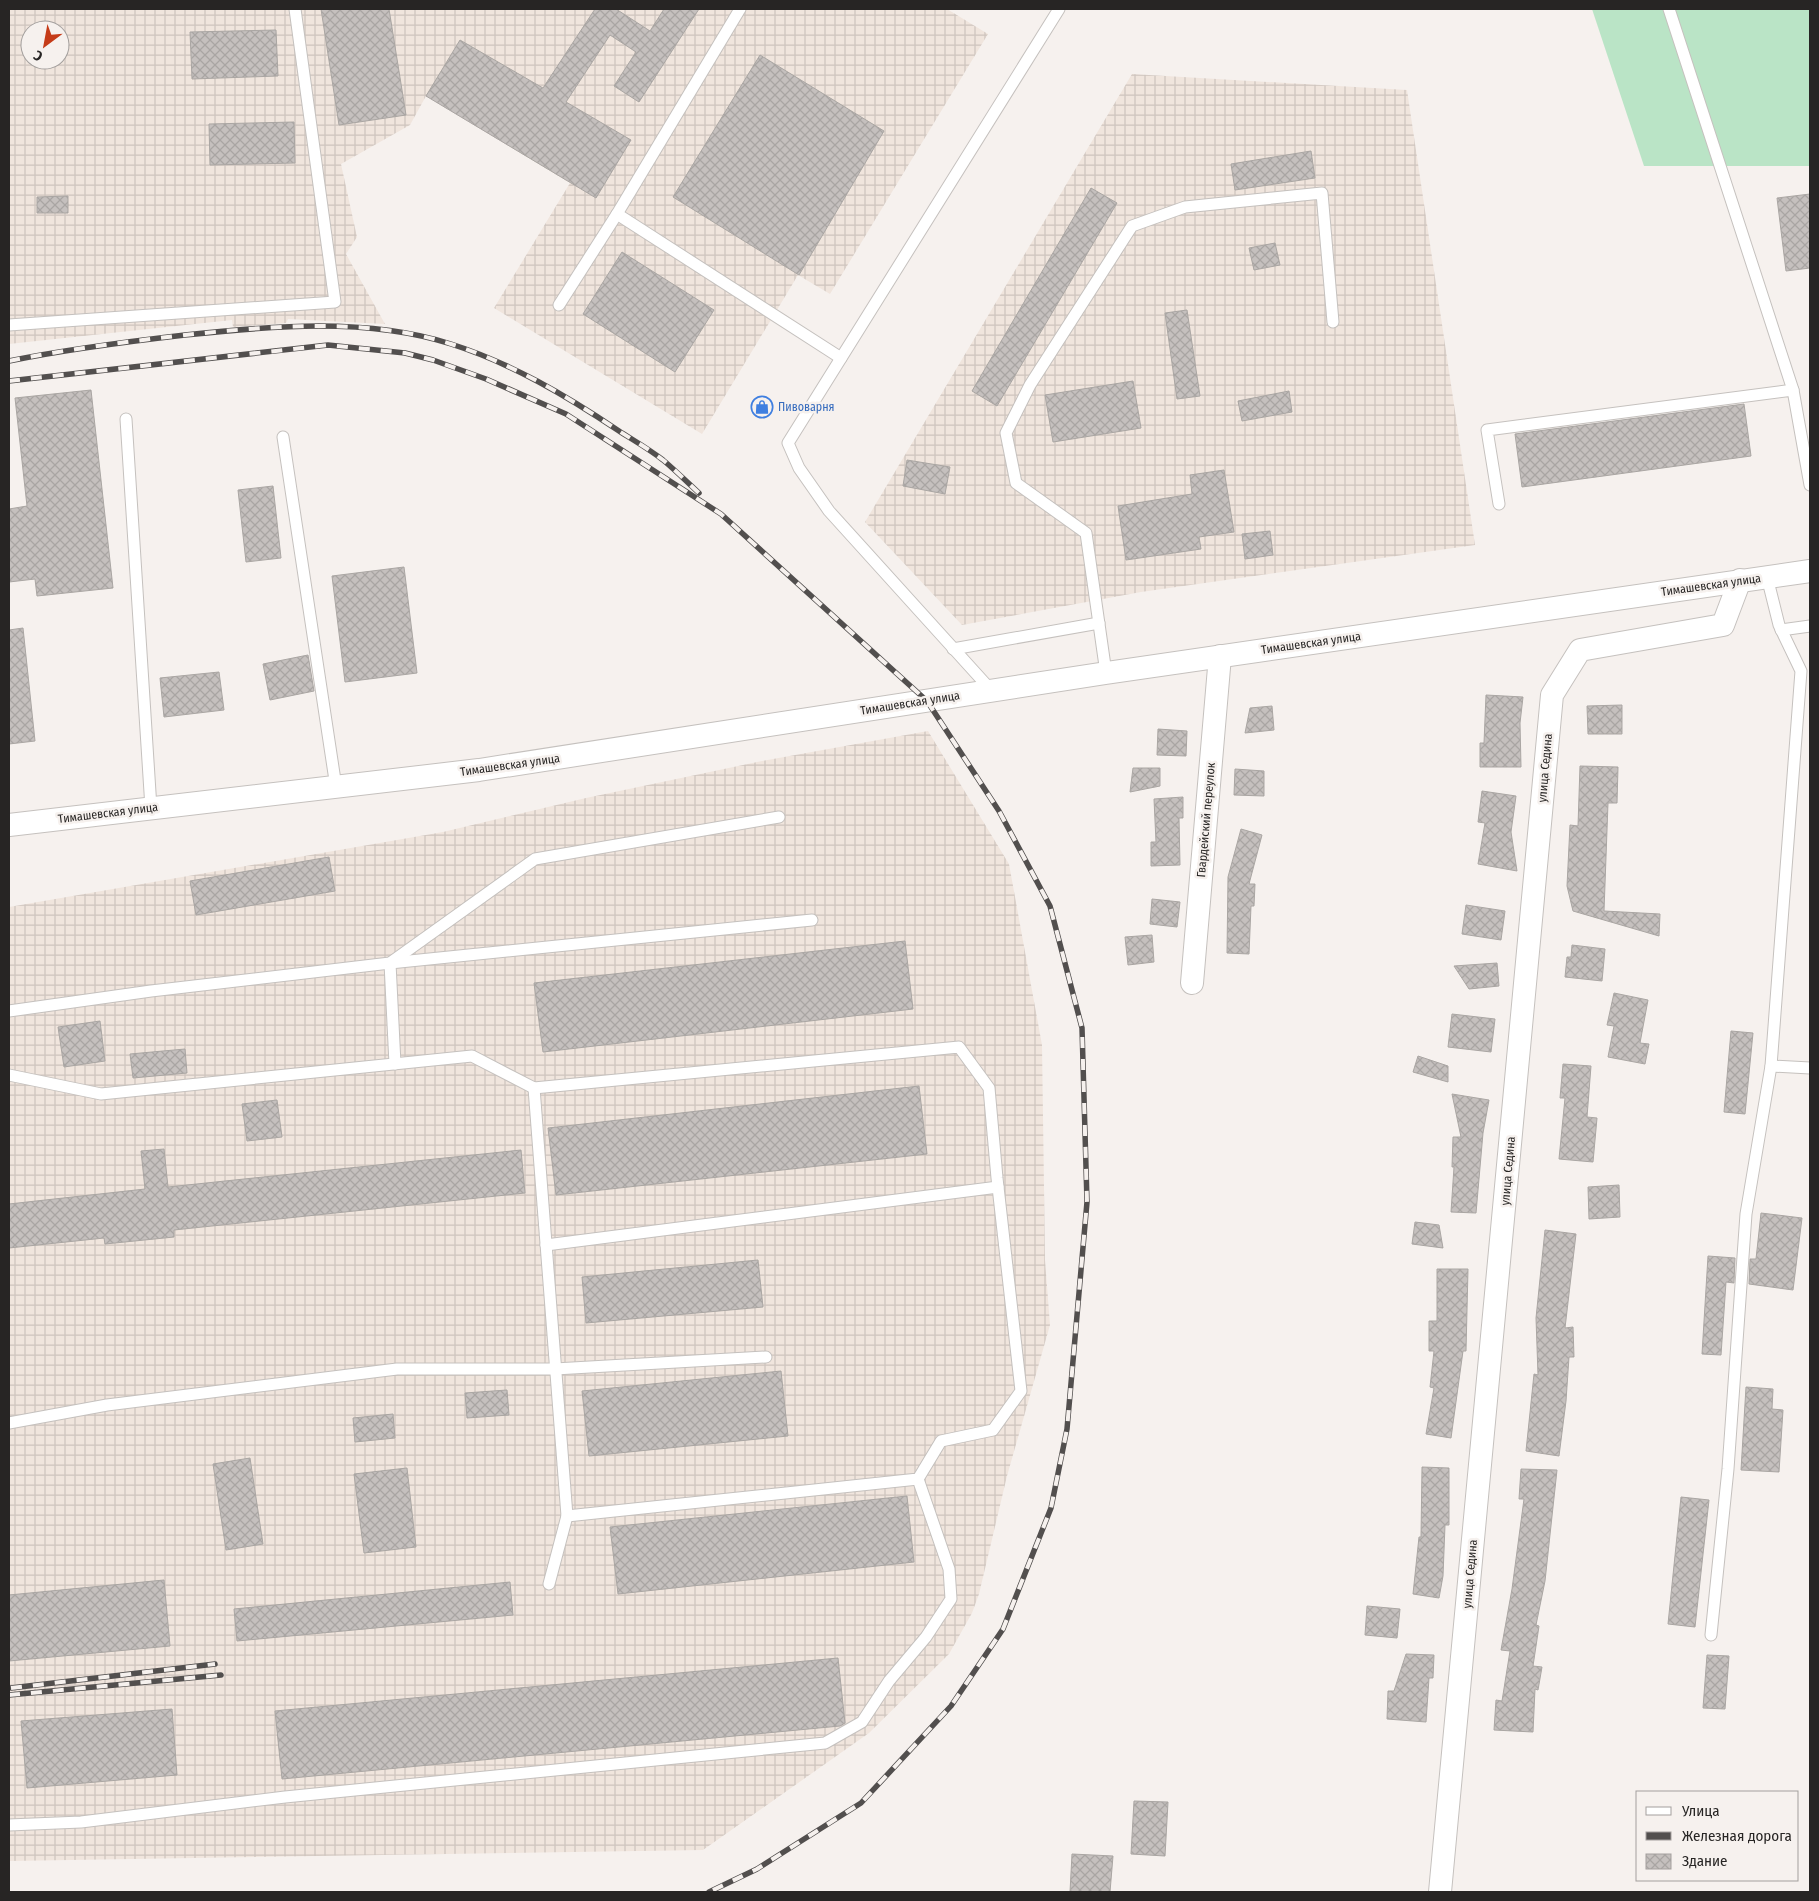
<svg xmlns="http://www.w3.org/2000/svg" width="1819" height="1901" viewBox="0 0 1819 1901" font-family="'Fira Sans Condensed',sans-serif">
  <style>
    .industrial { fill: url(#industrial-grid); fill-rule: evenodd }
    .garden { fill: #bae4c6 }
    .building { fill: url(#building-cross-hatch); stroke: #aaa6a3 }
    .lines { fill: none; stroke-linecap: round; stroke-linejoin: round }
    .lane-casing { stroke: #c5c1be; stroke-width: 13 }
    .street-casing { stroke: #c5c1be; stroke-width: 24 }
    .lane { stroke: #fff; stroke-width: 11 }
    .street { stroke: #fff; stroke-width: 22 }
    .rail-casing { stroke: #524f4e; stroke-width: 5.5 }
    .rail { stroke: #f6f1ee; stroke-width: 4; stroke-dasharray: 11; stroke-linecap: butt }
    .labels { text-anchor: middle; stroke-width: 5; stroke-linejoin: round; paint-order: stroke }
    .shop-label { font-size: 12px; fill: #366cbe; stroke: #f6f1ee; text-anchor: start }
    .street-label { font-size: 12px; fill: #272524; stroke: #f6f1ee }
  </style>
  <defs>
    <pattern id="industrial-grid" width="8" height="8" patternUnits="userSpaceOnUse" patternTransform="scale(1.25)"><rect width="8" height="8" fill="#f0e5dd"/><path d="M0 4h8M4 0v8" fill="none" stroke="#cec4be"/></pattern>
    <pattern id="building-cross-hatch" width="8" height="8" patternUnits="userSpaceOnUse" patternTransform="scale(1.25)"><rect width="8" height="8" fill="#c5c0be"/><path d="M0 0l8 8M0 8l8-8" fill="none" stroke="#a9a5a3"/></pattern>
  </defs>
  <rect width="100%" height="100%" fill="#f6f1ee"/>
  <g class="industrial">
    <path d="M9,9H947L988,34L830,294L798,275L702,434L494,308L570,183L426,96L410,125L341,164L357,237L346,254L385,324L288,319L286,323L233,327L232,320L9,344ZM30,30H60V60H30Z"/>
    <polygon points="1132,74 1407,90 1475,545 1141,592 962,625 865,522"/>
    <polygon points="928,731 1009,864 1042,1045 1045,1260 1050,1325 1007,1476 979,1594 972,1613 949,1654 869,1733 703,1850 9,1861 9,907 443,832 586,798 762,761"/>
  </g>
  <polygon class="garden" points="1592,9 1810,9 1810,166 1644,166"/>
  <g class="building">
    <polygon points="321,9 389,9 406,115 339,125"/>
    <polygon points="595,9 616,9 650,31 664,9 699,9 639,102 614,86 636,52 610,35 566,102 631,140 596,198 426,96 460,40 543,88"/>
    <polygon points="276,30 278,76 192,79 190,32"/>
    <polygon points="760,55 884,131 799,275 673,197"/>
    <polygon points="294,122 295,163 210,165 209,124"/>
    <polygon points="1311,151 1315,178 1235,190 1231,164"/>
    <polygon points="1091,188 1117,203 997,406 972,391"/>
    <polygon points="1810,194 1810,268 1786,271 1777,198"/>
    <polygon points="68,196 68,213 37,213 37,197"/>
    <polygon points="1275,243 1280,265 1254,270 1249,248"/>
    <polygon points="622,252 714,310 675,372 583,314"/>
    <polygon points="1187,310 1200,396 1177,399 1165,313"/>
    <polygon points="1133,381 1141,428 1053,442 1045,395"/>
    <polygon points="91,390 113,588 37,596 35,579 9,582 9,509 27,506 15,398"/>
    <polygon points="1289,391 1292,412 1242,421 1238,401"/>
    <polygon points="1744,404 1751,456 1522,487 1515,434"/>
    <polygon points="907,460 950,467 945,494 903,486"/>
    <polygon points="1224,470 1234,532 1199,537 1201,549 1126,560 1118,506 1192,494 1190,475"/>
    <polygon points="273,486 281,558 246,562 238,490"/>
    <polygon points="1270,531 1273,555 1245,559 1242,534"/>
    <polygon points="404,567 417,673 345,682 332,576"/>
    <polygon points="23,628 35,741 9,744 9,630"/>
    <polygon points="308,655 314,691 270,700 263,664"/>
    <polygon points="219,672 224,710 164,717 160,678"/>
    <polygon points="1486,695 1523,697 1520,723 1521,767 1480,767 1480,743 1484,743"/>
    <polygon points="1622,705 1622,734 1588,734 1587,706"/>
    <polygon points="1272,706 1274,730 1245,733 1250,708"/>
    <polygon points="1158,729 1187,731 1186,756 1157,755"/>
    <polygon points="1580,766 1618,767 1617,803 1608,803 1604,911 1660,914 1659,936 1573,911 1567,886 1570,825 1578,826"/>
    <polygon points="1133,768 1160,768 1160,786 1130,792"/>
    <polygon points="1235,769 1264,771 1264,796 1234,795"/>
    <polygon points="1482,791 1516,796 1511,832 1517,871 1478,864 1485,823 1478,822"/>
    <polygon points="1183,797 1183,818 1179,818 1180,865 1151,866 1151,842 1156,842 1154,799"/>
    <polygon points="1241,829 1262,835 1249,884 1255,884 1254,906 1251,906 1249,954 1227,953 1228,877"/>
    <polygon points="329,857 335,891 196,915 190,881"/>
    <polygon points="1152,899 1180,902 1177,927 1150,924"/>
    <polygon points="1466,905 1505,911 1501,940 1462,934"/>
    <polygon points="1152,935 1154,962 1128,965 1125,937"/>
    <polygon points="905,941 913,1009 543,1052 534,983"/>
    <polygon points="1572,945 1605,949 1602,981 1565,977 1567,957 1571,957"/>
    <polygon points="1497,963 1499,986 1469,989 1454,966"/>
    <polygon points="1614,993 1648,1000 1640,1043 1649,1044 1645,1064 1608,1057 1614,1026 1607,1025"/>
    <polygon points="1452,1014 1495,1019 1491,1052 1448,1047"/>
    <polygon points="100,1021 105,1061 64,1067 58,1027"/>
    <polygon points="1731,1031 1753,1033 1745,1114 1724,1112"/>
    <polygon points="185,1049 187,1073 133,1078 130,1054"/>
    <polygon points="1418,1056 1448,1066 1448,1082 1413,1072"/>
    <polygon points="1563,1064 1591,1066 1587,1117 1597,1118 1593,1162 1559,1159 1565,1098 1560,1098"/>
    <polygon points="919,1086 927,1154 556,1195 548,1128"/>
    <polygon points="1452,1094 1489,1100 1483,1133 1476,1213 1451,1212 1454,1167 1452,1167 1453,1137 1461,1137"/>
    <polygon points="277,1100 282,1137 247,1141 242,1104"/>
    <polygon points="164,1149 168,1187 521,1150 525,1193 174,1230 174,1237 105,1244 104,1238 9,1248 9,1204 145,1189 141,1151"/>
    <polygon points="1619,1185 1620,1217 1589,1219 1588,1187"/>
    <polygon points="1761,1213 1802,1218 1793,1290 1749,1284 1750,1259 1756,1259"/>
    <polygon points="1415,1222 1439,1225 1443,1248 1412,1244"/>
    <polygon points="1545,1230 1576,1234 1565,1328 1573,1327 1574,1357 1569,1357 1566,1401 1559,1456 1526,1451 1534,1374 1538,1375 1536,1318"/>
    <polygon points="1708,1256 1735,1258 1734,1283 1726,1282 1721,1355 1702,1354"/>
    <polygon points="758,1260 763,1307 586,1323 582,1277"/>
    <polygon points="1437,1269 1468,1269 1466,1351 1463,1351 1451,1438 1426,1434 1434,1388 1430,1387 1434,1351 1429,1351 1429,1321 1437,1321"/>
    <polygon points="781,1371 788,1436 589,1456 582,1391"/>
    <polygon points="1746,1387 1773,1389 1772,1409 1783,1410 1779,1472 1741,1470"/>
    <polygon points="507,1390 509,1415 467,1418 465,1393"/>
    <polygon points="393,1414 395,1438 355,1442 353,1418"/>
    <polygon points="250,1458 263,1544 226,1550 213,1464"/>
    <polygon points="1422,1467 1449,1468 1449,1525 1445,1525 1443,1576 1439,1598 1413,1594 1419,1537 1421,1537"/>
    <polygon points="407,1468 416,1547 364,1553 354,1474"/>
    <polygon points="1521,1469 1557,1470 1545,1581 1536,1625 1539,1626 1533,1666 1542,1667 1538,1690 1535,1689 1533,1732 1494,1730 1496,1700 1502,1701 1510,1651 1501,1650 1512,1589 1524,1499 1519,1499"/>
    <polygon points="907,1496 914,1562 618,1594 610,1527"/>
    <polygon points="1681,1497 1709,1500 1695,1627 1668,1624"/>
    <polygon points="164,1580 170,1646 9,1661 9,1595"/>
    <polygon points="510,1582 513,1615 237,1641 234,1609"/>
    <polygon points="1367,1606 1400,1609 1397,1638 1365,1635"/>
    <polygon points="1406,1654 1434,1655 1433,1678 1429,1678 1426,1722 1387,1719 1388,1691 1394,1691"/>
    <polygon points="1707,1655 1729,1656 1725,1709 1703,1708"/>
    <polygon points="838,1658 845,1723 840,1726 282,1779 275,1711"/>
    <polygon points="172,1709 177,1775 27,1788 21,1721"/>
    <polygon points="1134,1801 1168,1802 1165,1856 1131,1854"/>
    <polygon points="1072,1854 1113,1856 1110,1892 1070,1892"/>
  </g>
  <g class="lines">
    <g class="lane-casing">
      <g id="lane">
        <polyline points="1669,9 1793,390"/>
        <polyline points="617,214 841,358"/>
        <polyline points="559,305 617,214 740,9"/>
        <polyline points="9,325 335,302 295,9"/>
        <polyline points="126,419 151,808"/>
        <polyline points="283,437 336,787"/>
        <polyline points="1499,504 1487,430 1793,390 1810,485"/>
        <polyline points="1781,630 1810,626"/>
        <polyline points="953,649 1099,623"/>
        <polyline points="1106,673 1086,533 1016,483 1006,433 1030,385 1132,226 1185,207 1322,193 1333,322"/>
        <polyline points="991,690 829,511 799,468 788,443 1059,9"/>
        <polyline points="9,1011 151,991 390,963 535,859 779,817"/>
        <polyline points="395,1064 390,963 812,920"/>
        <polyline points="1771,1066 1810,1068"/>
        <polyline points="9,1075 101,1094 472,1056 534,1088 959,1047 989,1088 997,1178 1021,1391 993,1430 941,1441 918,1479 567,1516"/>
        <polyline points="534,1088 567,1516 549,1584"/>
        <polyline points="546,1245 998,1187"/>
        <polyline points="9,1423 107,1405 397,1369 555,1369 766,1357"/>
        <polyline points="1711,1635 1728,1469 1746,1214 1771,1066 1801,671 1779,625 1767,577"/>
        <polyline points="9,1825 81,1822 285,1797 825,1743 862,1722 889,1681 926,1637 951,1599 949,1569 918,1479"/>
      </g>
    </g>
    <g class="street-casing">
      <g id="street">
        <polyline points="9,825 479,770 1106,673 1810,571"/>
        <polyline points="1192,983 1220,656"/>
        <polyline points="1440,1892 1552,695 1580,650 1723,625 1740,580"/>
      </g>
    </g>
    <use href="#lane" class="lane"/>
    <use href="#street" class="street"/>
    <g class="rail-casing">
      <g id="rail">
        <path d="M9,361C68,349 124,342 185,335C271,326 367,317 451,344C511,363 567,396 619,431C633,440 649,449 663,460C675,470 687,482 699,493"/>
        <polyline points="9,381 328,345 405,353 433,360 486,379 566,414 721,514 927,701 999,811 1050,906 1082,1028 1087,1202 1067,1429 1051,1508 1003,1629 951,1706 861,1803 757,1869 709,1892"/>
        <polyline points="11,1688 215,1664"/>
        <polyline points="9,1695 221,1675"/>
      </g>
    </g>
    <use href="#rail" class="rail"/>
  </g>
  <defs>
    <g id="shop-ring" transform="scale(1.125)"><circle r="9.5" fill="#f6f1ee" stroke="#3f7fe0" stroke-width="1.5"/><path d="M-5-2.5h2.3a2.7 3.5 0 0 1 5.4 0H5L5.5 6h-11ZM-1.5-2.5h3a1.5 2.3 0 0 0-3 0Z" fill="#3f7fe0"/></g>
  </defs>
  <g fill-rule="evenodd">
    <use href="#shop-ring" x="762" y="407"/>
  </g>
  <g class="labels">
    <g class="shop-label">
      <text x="778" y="411">Пивоварня</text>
    </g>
    <g class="street-label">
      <text transform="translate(1711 585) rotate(-8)" y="4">Тимашевская улица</text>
      <text transform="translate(1311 643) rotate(-8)" y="4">Тимашевская улица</text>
      <text transform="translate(910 703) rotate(-9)" y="4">Тимашевская улица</text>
      <text transform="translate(510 765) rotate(-8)" y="4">Тимашевская улица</text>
      <text transform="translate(1545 768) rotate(-85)" y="4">улица Седина</text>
      <text transform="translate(108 813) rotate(-7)" y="4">Тимашевская улица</text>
      <text transform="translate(1206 820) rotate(-85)" y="4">Гвардейский переулок</text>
      <text transform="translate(1508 1171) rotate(-85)" y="4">улица Седина</text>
      <text transform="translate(1470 1574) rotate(-85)" y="4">улица Седина</text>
    </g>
  </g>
  <rect width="1819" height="1901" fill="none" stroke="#272524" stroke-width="20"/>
  <rect x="1636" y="1791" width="162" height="90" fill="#f6f1ee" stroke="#a39f9d"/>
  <rect x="1646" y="1807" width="25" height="8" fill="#ffffff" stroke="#a39f9d"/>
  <text x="1682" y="1816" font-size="15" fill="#272524">Улица</text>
  <rect x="1646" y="1832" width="25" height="8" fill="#524f4e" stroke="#a39f9d"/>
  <text x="1682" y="1841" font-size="15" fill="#272524">Железная дорога</text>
  <rect x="1646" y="1854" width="25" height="15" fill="url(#building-cross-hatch)" stroke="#a39f9d"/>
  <text x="1682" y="1866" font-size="15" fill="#272524">Здание</text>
  <g transform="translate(45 45) rotate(212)"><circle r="24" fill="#f6f1ee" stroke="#a39f9d"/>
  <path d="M0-4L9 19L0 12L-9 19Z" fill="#c53b18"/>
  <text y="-8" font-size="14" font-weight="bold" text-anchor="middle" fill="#272524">С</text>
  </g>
</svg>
